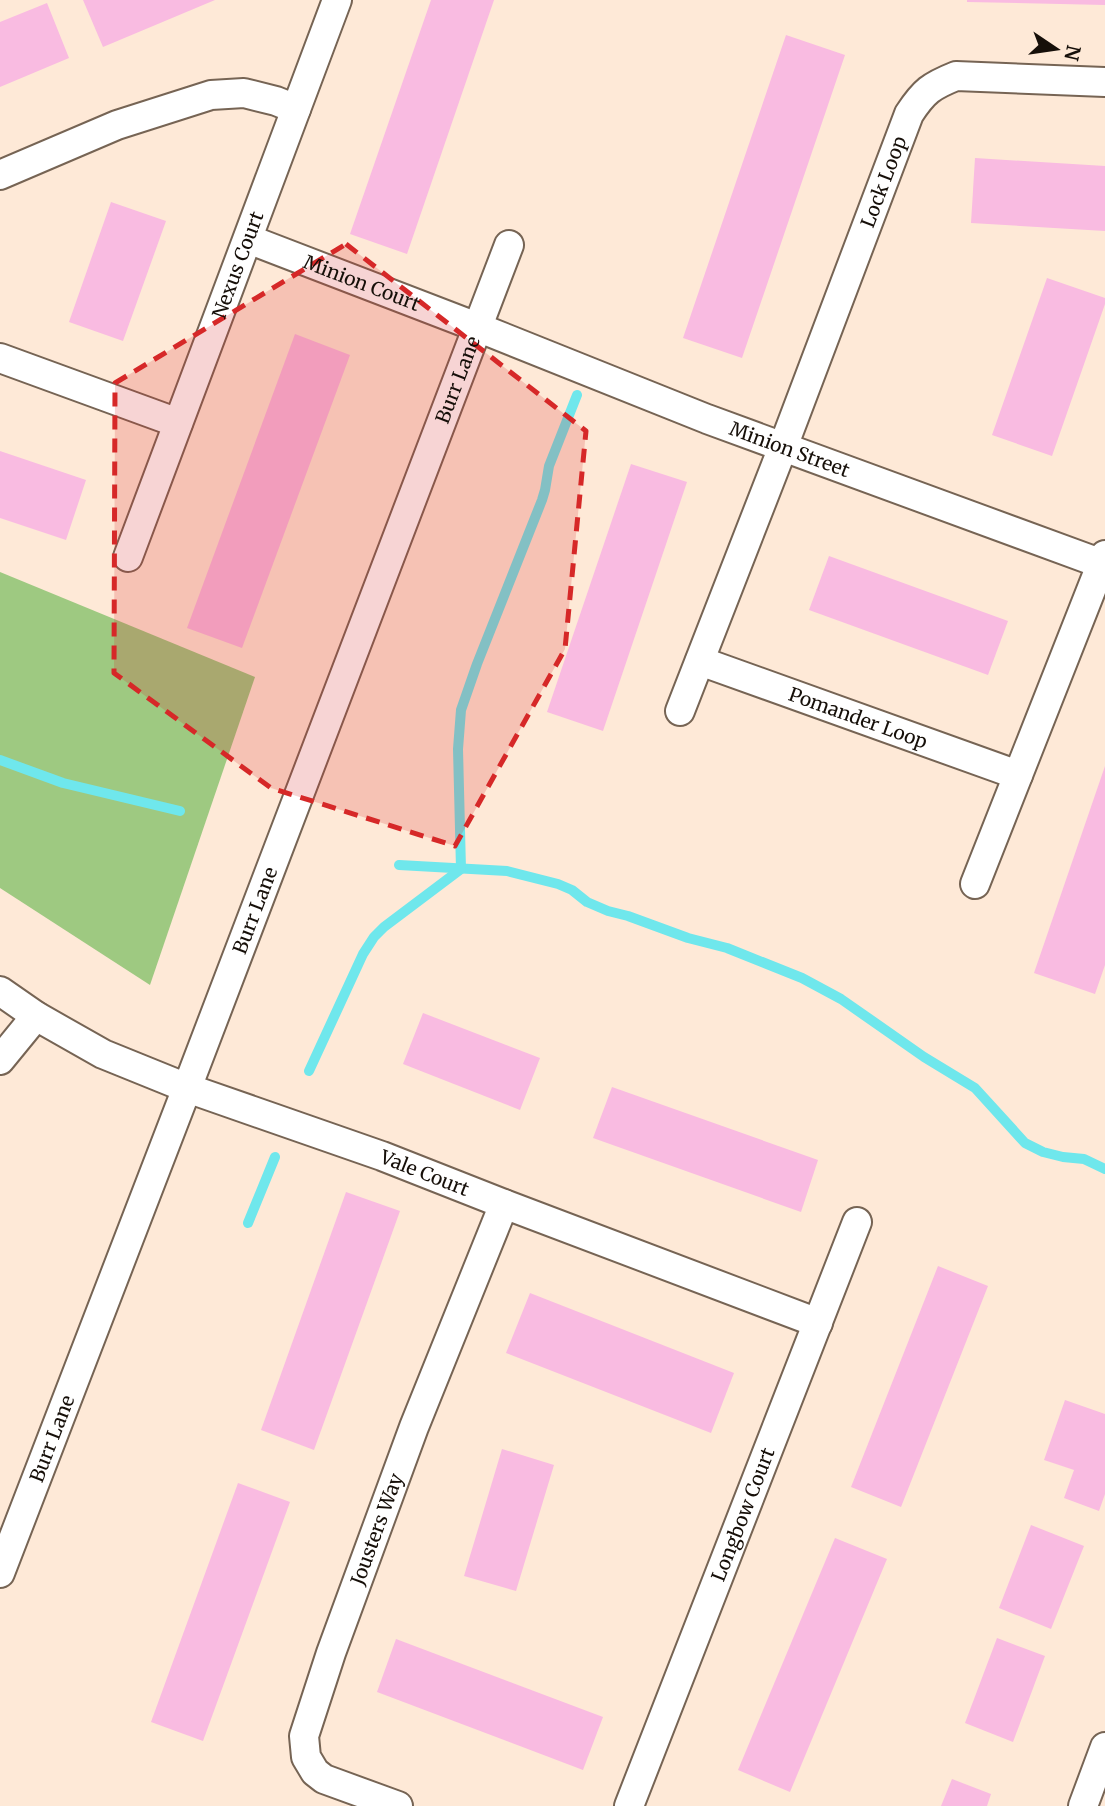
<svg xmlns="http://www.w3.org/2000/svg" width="1105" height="1806" viewBox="0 0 1105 1806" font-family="Merriweather,serif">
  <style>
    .forest { fill: #9ec981 }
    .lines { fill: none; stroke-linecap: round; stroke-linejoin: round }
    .stream { stroke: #6fe7ec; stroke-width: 10 }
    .building { fill: #f9bbe1 }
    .minor-casing { stroke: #766454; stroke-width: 32 }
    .minor { stroke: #fff; stroke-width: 28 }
    .marked { fill: #d62828; fill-opacity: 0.2; stroke: #d62828; stroke-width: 5; stroke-dasharray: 14 9; stroke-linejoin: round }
    .labels { text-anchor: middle; stroke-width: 5; stroke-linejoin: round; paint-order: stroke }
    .street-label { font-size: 19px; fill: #160f09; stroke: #fee9d7 }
  </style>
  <rect width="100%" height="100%" fill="#fee9d7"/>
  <polygon class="forest" points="0,572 255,677 150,985 0,888"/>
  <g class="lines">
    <g class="stream">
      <polyline points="0,760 63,783 180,811"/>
      <polyline points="399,865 507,871 558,884 572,890 587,902 608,911 628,916 688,938 727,948 802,978 841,999 924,1057 975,1088 1025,1143 1043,1152 1063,1157 1084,1159 1105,1169"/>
      <polyline points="309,1071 363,954 374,937 384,927 461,869 458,749 461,710 477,664 542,500 545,490 549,466 577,395"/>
      <polyline points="248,1223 275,1157"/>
    </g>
  </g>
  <g class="building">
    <polygon points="83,0 215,0 103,47"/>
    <polygon points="431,0 494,0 407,254 350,234"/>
    <polygon points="967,0 1105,0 1105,5 967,2"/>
    <polygon points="47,3 69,58 0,87 0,22"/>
    <polygon points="786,35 845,55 742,358 683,338"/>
    <polygon points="975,158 1105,166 1105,231 971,223"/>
    <polygon points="111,202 166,221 123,341 69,322"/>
    <polygon points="1047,278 1105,298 1105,304 1052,456 992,435"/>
    <polygon points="295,334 350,355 242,648 187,628"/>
    <polygon points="0,451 86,480 66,540 0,518"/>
    <polygon points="631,464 687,482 603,731 547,712"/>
    <polygon points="829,556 1008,621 988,675 809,610"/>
    <polygon points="1105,766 1105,965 1095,994 1034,973"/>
    <polygon points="423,1013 540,1058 520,1110 403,1064"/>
    <polygon points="612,1087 818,1160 801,1212 593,1138"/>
    <polygon points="346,1192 400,1211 314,1450 261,1430"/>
    <polygon points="938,1266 988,1286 901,1507 851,1487"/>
    <polygon points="530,1293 734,1373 711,1433 506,1353"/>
    <polygon points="1065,1400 1105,1414 1105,1494 1099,1511 1064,1498 1074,1470 1044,1460"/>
    <polygon points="502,1449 554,1465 516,1591 464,1576"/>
    <polygon points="238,1483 290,1502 203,1741 151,1722"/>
    <polygon points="1031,1525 1084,1546 1051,1629 999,1608"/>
    <polygon points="835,1538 887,1559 790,1792 738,1770"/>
    <polygon points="997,1638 1045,1656 1013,1742 965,1723"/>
    <polygon points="396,1639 603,1717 583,1770 377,1692"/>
    <polygon points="952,1779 991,1794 987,1806 941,1806"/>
  </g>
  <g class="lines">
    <g class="minor-casing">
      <g id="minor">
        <polyline points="0,175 117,125 211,95 244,93 276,101 296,109"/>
        <path id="s1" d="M248,239L477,327L707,419L1105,565"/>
        <polyline points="0,358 178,423"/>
        <path id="s2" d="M128,557L337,0"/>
        <path id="s3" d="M700,661L1018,775"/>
        <path id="s4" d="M680,711L783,447L909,114C924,91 931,86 956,76L1105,82"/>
        <polyline points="975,884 1105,555"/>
        <path id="s5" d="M0,991L36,1016L103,1054L187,1088L382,1156L504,1204L818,1323"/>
        <polyline points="0,1060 36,1016"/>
        <path id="s6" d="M0,1573L187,1088L509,245"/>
        <path id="s7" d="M398,1806L324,1779L315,1772L306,1757L304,1736L331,1653L414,1427L504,1204"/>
        <path id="s8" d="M629,1806L857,1222"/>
        <polyline points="1083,1806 1105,1747"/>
      </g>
    </g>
    <use href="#minor" class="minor"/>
  </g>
  <path class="marked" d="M346,244L586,431L565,649L455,846L271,788L114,673L115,383Z"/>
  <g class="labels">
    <g class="street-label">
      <text dy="7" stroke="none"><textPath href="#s4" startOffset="567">Lock Loop</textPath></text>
      <text dy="7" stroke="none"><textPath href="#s2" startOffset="312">Nexus Court</textPath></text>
      <text dy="7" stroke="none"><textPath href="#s1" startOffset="122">Minion Court</textPath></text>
      <text dy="7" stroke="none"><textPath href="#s6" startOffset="1278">Burr Lane</textPath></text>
      <text dy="7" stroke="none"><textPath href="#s1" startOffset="581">Minion Street</textPath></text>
      <text dy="7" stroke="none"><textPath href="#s3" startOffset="168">Pomander Loop</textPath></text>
      <text dy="7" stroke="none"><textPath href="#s6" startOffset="710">Burr Lane</textPath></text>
      <text dy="7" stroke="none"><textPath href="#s5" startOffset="464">Vale Court</textPath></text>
      <text dy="7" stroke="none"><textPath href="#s6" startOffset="144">Burr Lane</textPath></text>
      <text dy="7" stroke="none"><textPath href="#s8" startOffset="313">Longbow Court</textPath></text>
      <text dy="7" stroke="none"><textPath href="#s7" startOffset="348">Jousters Way</textPath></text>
    </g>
  </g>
  <g transform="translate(1056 49) rotate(103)" stroke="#fee9d7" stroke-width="5" paint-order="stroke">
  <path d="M0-5L12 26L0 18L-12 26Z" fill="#160f09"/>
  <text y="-10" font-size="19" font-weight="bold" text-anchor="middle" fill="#160f09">N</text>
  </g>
</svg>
